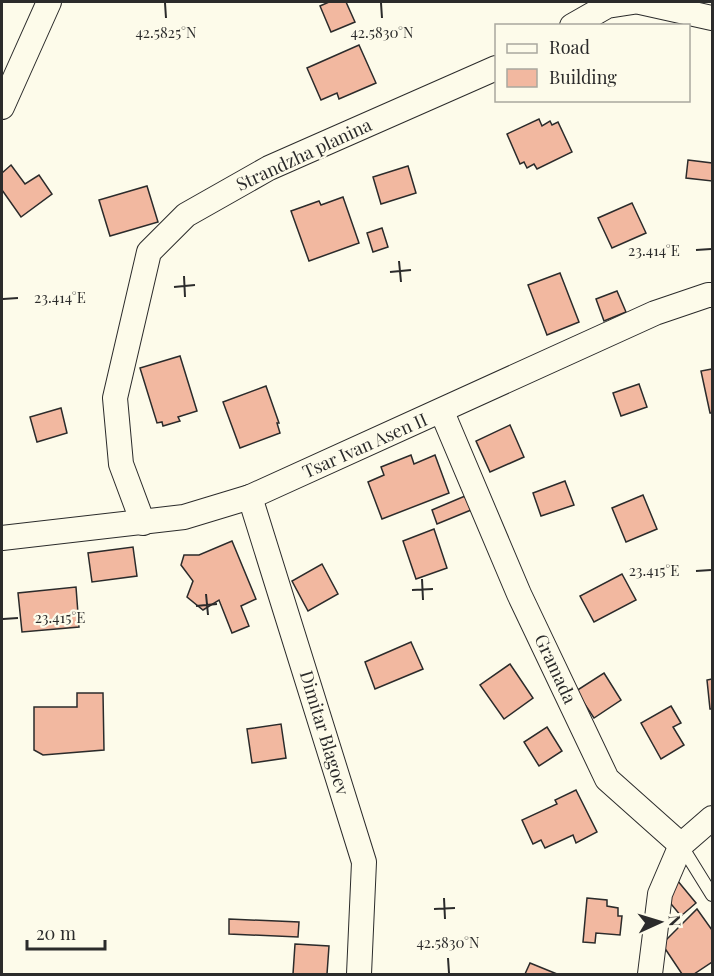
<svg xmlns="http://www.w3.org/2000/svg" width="714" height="976" viewBox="0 0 714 976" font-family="'Playfair Display',serif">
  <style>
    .building { fill: #f2b8a0; stroke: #2b2b2b; stroke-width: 1.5 }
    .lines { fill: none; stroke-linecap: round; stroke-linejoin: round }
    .lane-casing { stroke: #2b2b2b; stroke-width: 14 }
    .street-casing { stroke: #2b2b2b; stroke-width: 26 }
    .lane { stroke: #fdfbea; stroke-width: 12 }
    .street { stroke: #fdfbea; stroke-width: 24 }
    .ticks { fill: none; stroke: #2b2b2b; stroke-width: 2 }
    .labels { text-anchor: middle; stroke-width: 4.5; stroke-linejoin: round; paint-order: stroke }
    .street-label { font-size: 18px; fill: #2b2b2b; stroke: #fdfbea }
    .ticks-label { font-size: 15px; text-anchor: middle; fill: #2b2b2b; stroke: #fdfbea; stroke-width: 4.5; stroke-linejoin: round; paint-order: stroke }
  </style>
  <rect width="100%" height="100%" fill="#fdfbea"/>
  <g class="building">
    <polygon points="329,2 346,2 355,22 331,32 320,6"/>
    <polygon points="359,45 376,83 339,99 337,93 321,100 307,68"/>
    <polygon points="539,119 542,126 550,121 552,125 558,122 572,152 537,169 534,164 527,168 524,162 520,164 507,134"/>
    <polygon points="688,160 712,163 712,181 686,178"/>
    <polygon points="11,165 25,184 39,175 52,194 21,217 2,190 2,173"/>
    <polygon points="408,166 416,193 381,204 373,177"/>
    <polygon points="147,186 158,222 110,236 99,200"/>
    <polygon points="343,197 359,243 309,261 291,211 319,201 321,205"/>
    <polygon points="632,203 646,233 612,248 598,218"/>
    <polygon points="382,228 388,247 373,252 367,233"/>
    <polygon points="560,273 579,322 547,335 528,285"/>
    <polygon points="617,291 626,312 604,321 596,299"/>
    <polygon points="180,356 197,411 178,417 180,421 163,426 162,422 157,423 140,368"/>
    <polygon points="712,369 712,413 710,413 701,371"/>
    <polygon points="639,384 647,407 621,416 613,393"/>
    <polygon points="266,386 279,423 277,423 280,433 240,448 223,402"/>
    <polygon points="61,408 67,433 37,442 30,417"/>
    <polygon points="510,425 524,457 490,472 476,441"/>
    <polygon points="411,455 414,464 435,455 449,493 382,519 368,482 384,475 381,467"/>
    <polygon points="565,481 574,505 541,516 533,493"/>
    <polygon points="643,495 657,529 626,542 612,508"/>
    <polygon points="465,496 471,510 437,524 432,510"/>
    <polygon points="434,529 447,568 416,579 403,541"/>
    <polygon points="232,541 256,599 241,606 249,626 232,633 219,600 203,610 187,597 193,581 181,565 184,555 199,555"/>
    <polygon points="133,547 137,576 92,582 88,553"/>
    <polygon points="322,564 338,594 308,611 292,581"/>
    <polygon points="622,574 636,600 594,622 580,596"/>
    <polygon points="76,587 79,627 22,632 18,593"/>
    <polygon points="411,642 423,669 375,689 365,662"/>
    <polygon points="510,664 533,698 504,719 480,685"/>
    <polygon points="604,673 621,700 594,718 576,691"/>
    <polygon points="712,679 712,709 710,709 707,680"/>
    <polygon points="77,693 103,693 104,750 43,755 34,750 34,707 77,707"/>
    <polygon points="671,706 681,723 673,727 684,745 661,759 641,723"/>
    <polygon points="281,724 286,758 252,763 247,729"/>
    <polygon points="547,727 562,751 539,766 524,742"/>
    <polygon points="576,790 597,832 576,843 573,835 545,848 541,840 533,844 522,820 557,804 555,800"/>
    <polygon points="677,880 696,903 681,916 662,893"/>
    <polygon points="587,898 607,900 607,906 618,908 618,916 622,916 620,935 596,933 595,943 583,942"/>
    <polygon points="697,909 712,930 712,962 694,974 682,974 662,944"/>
    <polygon points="229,919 299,922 298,937 229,934"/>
    <polygon points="295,944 329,946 327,974 293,974"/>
    <polygon points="530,963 557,974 525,974"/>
  </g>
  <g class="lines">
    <g class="lane-casing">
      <polyline id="lane" points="681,845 712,895"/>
    </g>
    <g class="street-casing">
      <g id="street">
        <polyline points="640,2 712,18"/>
        <polyline points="572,26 607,6 633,2"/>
        <polyline points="2,107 49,2"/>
        <polyline points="442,412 519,594 607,779 681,845"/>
        <polyline points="250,497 364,862 359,974"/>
        <polyline points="143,523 121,464 115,398 149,252 186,215 269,168 496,68"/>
        <polyline points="2,538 184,517 250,497 655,313 708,295 712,295"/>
        <polyline points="650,974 660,894 681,845 712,818"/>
      </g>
    </g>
    <use href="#lane" class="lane"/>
    <use href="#street" class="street"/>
  </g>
  <path class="ticks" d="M165,3L166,18M381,3L382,18M696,250L711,249M399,261L401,282M390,272L411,270M184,276L185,297M174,287L195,285M3,299L18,298M696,571L711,570M422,579L423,600M412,590L433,589M206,594L208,615M196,606L217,604M3,619L18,618M444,898L445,919M434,909L455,908M448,958L449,973"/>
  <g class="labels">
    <g class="street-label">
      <text transform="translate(304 155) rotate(-25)" y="6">Strandzha planina</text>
      <text transform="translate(365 446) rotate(-24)" y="6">Tsar Ivan Asen II</text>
      <text transform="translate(555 669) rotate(65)" y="6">Gramada</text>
      <text transform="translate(324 733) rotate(73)" y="6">Dimitar Blagoev</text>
    </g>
  </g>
  <g class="ticks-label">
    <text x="166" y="38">42.5825°N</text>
    <text x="382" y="38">42.5830°N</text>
    <text x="654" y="256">23.414°E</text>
    <text x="60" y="303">23.414°E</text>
    <text x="654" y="576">23.415°E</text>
    <text x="60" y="623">23.415°E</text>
    <text x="448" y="948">42.5830°N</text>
  </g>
  <rect width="714" height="976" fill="none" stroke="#2b2b2b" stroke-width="6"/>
  <rect x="495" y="24" width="195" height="78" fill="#fdfbea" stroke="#a9a89e" stroke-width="1.5"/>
  <rect x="507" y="44" width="30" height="9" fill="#fdfbea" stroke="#a9a89e" stroke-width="1.5"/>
  <text x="549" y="54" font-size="18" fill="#2b2b2b">Road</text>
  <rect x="507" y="69" width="30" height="18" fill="#f2b8a0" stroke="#a9a89e" stroke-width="1.5"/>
  <text x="549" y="84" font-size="18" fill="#2b2b2b">Building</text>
  <g transform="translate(660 922) rotate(86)" stroke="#fdfbea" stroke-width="4.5" paint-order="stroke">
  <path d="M0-4.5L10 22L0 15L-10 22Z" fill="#2b2b2b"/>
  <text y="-9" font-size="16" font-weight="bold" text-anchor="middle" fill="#2b2b2b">N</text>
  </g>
  <path d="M27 940v9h78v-9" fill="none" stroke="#2b2b2b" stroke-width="3"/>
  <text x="36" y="940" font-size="18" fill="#2b2b2b" stroke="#fdfbea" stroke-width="4.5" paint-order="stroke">20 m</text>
</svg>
